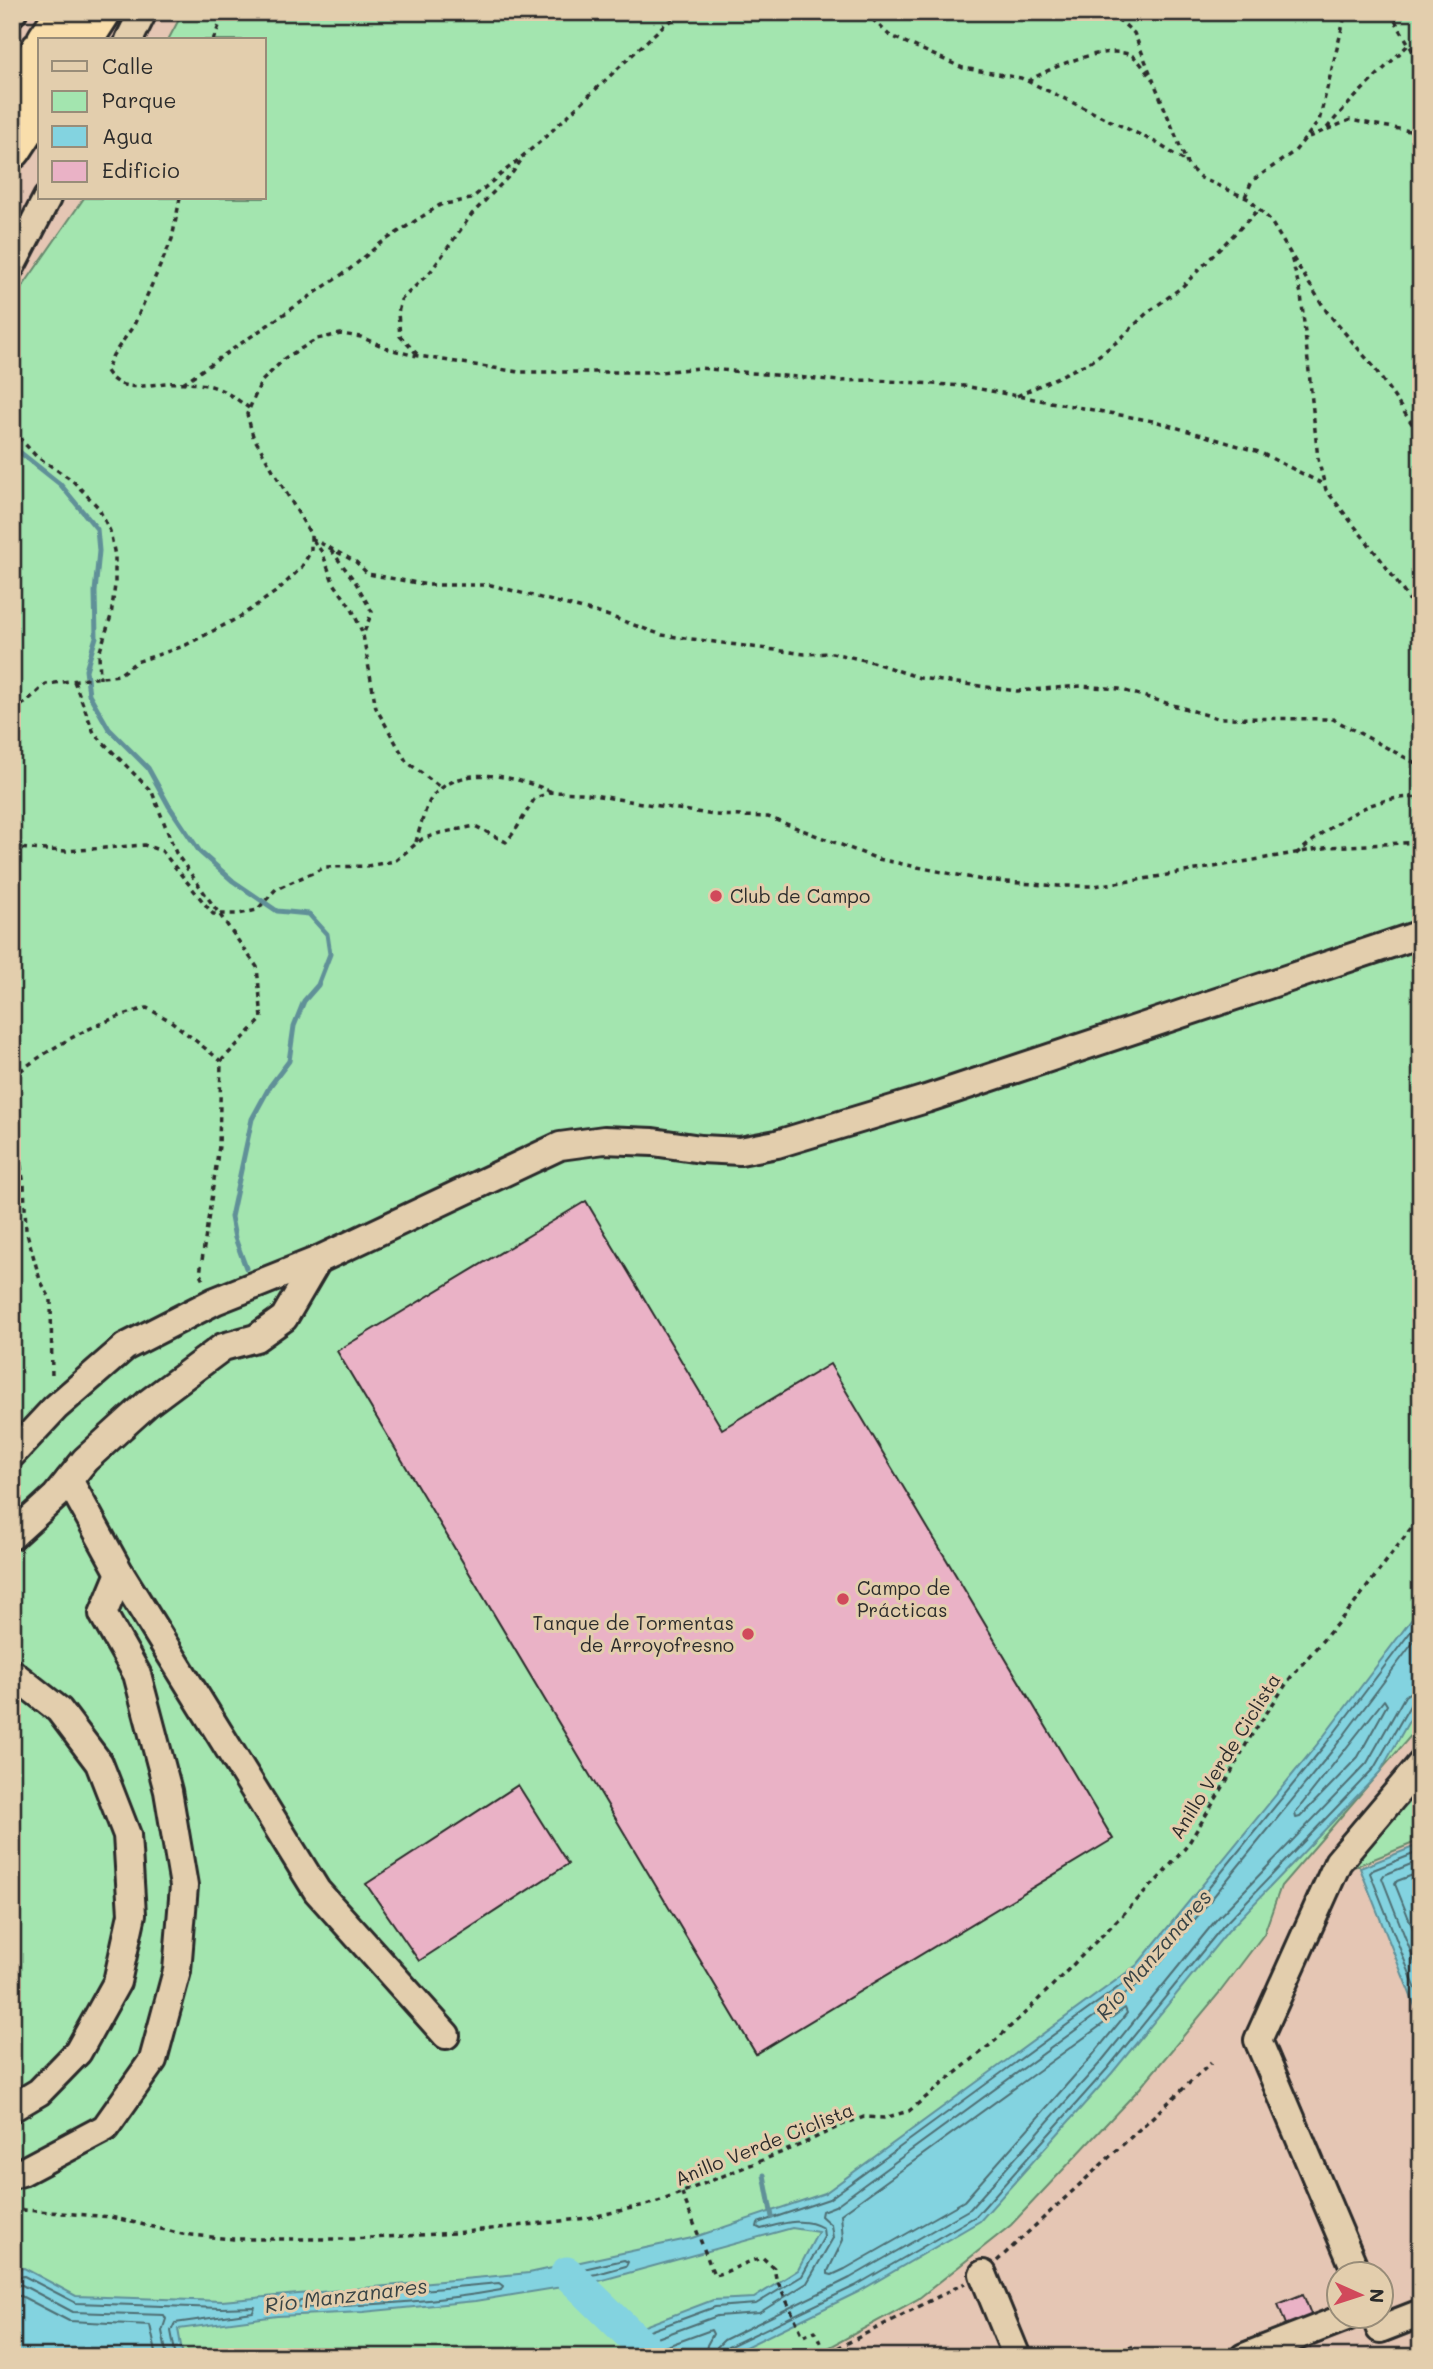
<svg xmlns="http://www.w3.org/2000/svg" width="1433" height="2369" viewBox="0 0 1433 2369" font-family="Mali,sans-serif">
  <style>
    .green { fill: #a3e5af; stroke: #67886d; stroke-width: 2 }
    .water { fill: #83d3e0; stroke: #609098; stroke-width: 2 }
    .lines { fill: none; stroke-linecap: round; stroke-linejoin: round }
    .shore { stroke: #4e6e73; stroke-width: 2 }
    .stream { stroke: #609098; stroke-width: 5 }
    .river { stroke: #83d3e0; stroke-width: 33 }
    .building { fill: #eab2c6; stroke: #2b2b2b; stroke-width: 2 }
    .minor-casing { stroke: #2b2b2b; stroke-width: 32 }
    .highway-casing { stroke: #2b2b2b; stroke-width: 44 }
    .path { stroke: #2b2b2b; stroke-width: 3.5; stroke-dasharray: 5 5; stroke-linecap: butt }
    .minor { stroke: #e3cead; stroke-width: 26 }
    .highway { stroke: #f9deab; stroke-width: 38 }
    .poi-dot { fill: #d1495b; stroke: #e3cead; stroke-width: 2.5 }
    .labels { text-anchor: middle; stroke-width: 6; stroke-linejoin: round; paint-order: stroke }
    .poi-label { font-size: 19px; fill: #2b2b2b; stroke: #e3cead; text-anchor: start }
    .street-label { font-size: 19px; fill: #2b2b2b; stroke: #e3cead }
    .water-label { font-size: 21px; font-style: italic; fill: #384446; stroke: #e3cead }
  </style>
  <rect width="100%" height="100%" fill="#e5c6b4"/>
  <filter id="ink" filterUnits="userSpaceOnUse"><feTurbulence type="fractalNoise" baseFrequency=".0143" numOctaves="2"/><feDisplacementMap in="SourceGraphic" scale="14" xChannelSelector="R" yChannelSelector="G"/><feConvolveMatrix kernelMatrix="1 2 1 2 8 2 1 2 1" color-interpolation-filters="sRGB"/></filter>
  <g filter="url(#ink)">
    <g class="green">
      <polygon points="183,12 1421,12 1421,1724 1281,1886 1264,1934 1220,1992 1140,2088 1011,2225 918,2299 812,2357 12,2357 12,302 84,198 264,198 264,40 168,40"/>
      <polygon points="1421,1779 1421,1840 1354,1867 1353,1863"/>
    </g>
    <g class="water">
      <polygon points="1421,1607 1421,1700 1380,1772 1228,1931 1112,2073 980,2221 858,2292 725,2357 617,2357 639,2328 713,2300 754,2298 798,2270 818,2232 792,2228 599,2281 475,2301 363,2312 277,2316 178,2329 183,2357 12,2357 12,2270 24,2268 76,2296 222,2301 529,2273 692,2238 825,2193 1137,1965 1320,1741"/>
      <polygon points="1421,1844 1421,2018 1420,2019 1360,1868"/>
    </g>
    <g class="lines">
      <g class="shore">
        <polygon points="1384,1700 1387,1705 1358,1757 1300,1817 1296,1818 1295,1813"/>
        <polyline points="1421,1851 1373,1870 1370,1873 1421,2002"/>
        <polyline points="1421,1860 1384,1875 1382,1878 1421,1978"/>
        <polyline points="1421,1872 1397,1881 1395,1884 1421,1949"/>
        <polygon points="1125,2008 1127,2013 1092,2056 964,2201 845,2269 832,2275 828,2274 828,2271 843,2240 841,2214"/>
        <polygon points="624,2260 628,2262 626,2266 597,2274 566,2279 562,2277 565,2273"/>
        <polyline points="12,2277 24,2276 76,2303 221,2308 255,2307 253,2312 175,2323 171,2331 176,2357"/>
        <path d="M499,2283L503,2286L501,2290C436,2302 367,2305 300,2308L297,2305L300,2301Z"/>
        <polyline points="12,2285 22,2285 73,2312 164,2315 166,2319 162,2331 167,2357"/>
        <polyline points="12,2296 21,2296 69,2321 150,2325 157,2357"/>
        <path d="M625,2357L644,2333L715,2307L756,2304L802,2276L824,2237L823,2228C803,2216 781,2224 761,2229L757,2227L758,2223L829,2199L1142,1970L1325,1745L1421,1618"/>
        <polyline points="636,2357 649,2341 717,2316 759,2313 807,2283 833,2238 831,2225 821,2216 822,2211 835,2206 1148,1977 1332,1751 1421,1632"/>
        <polyline points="650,2357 656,2350 711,2330 713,2334 707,2345 705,2357"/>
        <polyline points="715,2357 717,2347 724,2340 850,2278 970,2209 1100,2063 1216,1920 1367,1763 1405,1696 1412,1691 1421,1689"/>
        <polyline points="724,2357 728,2347 855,2286 976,2216 1107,2069 1223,1926 1374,1768 1412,1702 1421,1698"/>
      </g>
      <g class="stream">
        <polyline points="12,446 60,484 97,529 99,551 95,592 96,637 86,670 89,694 109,729 148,768 169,806 200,852 233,881 277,911 309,914 327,934 330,954 318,985 304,1001 294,1026 289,1061 270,1086 252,1119 231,1217 235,1238 246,1268"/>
        <polyline points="764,2175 772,2217"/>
      </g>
      <polyline class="river" points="567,2273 653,2357"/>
    </g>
    <g class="building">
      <polygon points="586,1201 722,1429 830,1364 1113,1839 756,2054 337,1351"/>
      <polygon points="518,1785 568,1864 419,1961 366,1884"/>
      <polygon points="1303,2294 1314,2322 1289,2332 1278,2304"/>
      <polygon points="1132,2346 1136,2357 1105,2357"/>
    </g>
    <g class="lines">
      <g class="minor-casing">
        <g id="minor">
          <polyline points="12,13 13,12"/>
          <polyline points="129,40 143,12"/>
          <polyline points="12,265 47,198"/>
          <polyline points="12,1454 55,1408 125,1347 215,1301 318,1260 560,1146 604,1140 653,1142 701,1149 740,1151 777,1144 926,1099 1421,934"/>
          <polyline points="69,1480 120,1573 317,1891 446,2035"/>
          <polyline points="12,1536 56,1496 85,1460 148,1403 223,1347 256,1338 284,1318 318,1260"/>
          <polyline points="12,1673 59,1710 99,1763 127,1835 132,1914 117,1982 78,2052 39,2092 12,2108"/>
          <polyline points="12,2175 22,2172 105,2128 153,2060 177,1971 184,1886 168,1791 137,1674 103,1614 120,1573"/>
          <polyline points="983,2274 1017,2357"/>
          <polyline points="1357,2274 1258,2040 1338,1862 1421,1764"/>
          <polyline points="1375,2316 1380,2329 1421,2313"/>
          <polyline points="1244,2357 1349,2316"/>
        </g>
      </g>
      <g class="highway-casing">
        <g id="highway">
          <polyline points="47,40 66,12"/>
          <polyline points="83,40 101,12"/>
          <polyline points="12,94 40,51"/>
          <polyline points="12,149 40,106"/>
        </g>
      </g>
      <g class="path">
        <polyline points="865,12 889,35 963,68 1021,78 1155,142 1186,162"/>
        <polyline points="1110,12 1134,33 1188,166 1201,178 1249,199 1270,220 1290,253 1301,294 1318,459 1326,490 1382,561 1412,604 1421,622"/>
        <polyline points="1390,12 1421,65"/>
        <polyline points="213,40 225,12"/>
        <path d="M1028,81C1052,67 1104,44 1131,55C1139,59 1146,72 1152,79"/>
        <path d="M1327,128C1352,98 1381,72 1408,45"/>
        <polyline points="1309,137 1350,120 1421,133"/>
        <polyline points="1245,197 1252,181 1295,151 1319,121 1346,12"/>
        <path d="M180,198L172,239L134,325L113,355L106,371C120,394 144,385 166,383C180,382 197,383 211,386C225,390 238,400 249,408"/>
        <polyline points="1293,258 1327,312 1373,366 1421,437"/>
        <polyline points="417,354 400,336 398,313 401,300 431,271 472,214 513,172 524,156"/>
        <polyline points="183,383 350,269 381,243 440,205 471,199 541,141 665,24 688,12"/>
        <polyline points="1017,396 1090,362 1118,341 1147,313 1182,287 1259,209"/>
        <polyline points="12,430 36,456 72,480 98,507 110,531 115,556 115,585 111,616 99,654 100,679"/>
        <polyline points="311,538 356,562 368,574 428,585 491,585 606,615 662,635 805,654 832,653 869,661 920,678 1017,691 1081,686 1119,689 1217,718 1333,719 1421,766"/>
        <polyline points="313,540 322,552 333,582 352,609 363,634"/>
        <polyline points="331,550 356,583 372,612 363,635 376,708 406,761 442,789"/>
        <polyline points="1412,604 1421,607"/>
        <polyline points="74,681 94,733 152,792 176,853 257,967 262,1019 221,1061 219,1146 200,1274 204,1281"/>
        <polyline points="12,710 25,703 46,684 119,675 136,662 184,646 238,618 277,591 301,568 311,551 311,535 253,436 247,414 261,382 285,358 317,339 341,334 361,337 389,349 412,355 519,372 661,372 699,368 839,381 874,380 964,386 1158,422 1259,452 1325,485"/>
        <path d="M416,842C419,831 426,804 433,796C463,762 517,777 552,792"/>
        <polyline points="12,848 66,851 144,845 162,851 213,914 239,914 257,910 276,889 326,867 367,866 395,861 422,839 440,833 475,826 506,842 515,831 535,798 552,792 581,793 714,815 768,817 878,859 982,880 1058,886 1093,886 1138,880 1330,847 1421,842"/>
        <path d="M1296,854C1333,825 1370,793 1421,798"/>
        <path d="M12,1077C54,1045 96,1021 147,1008L171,1021L221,1061"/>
        <polyline points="12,1127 14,1128 24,1184 26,1230 40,1280 51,1300 52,1380"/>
        <path d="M682,2193L714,2275C731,2272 745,2261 763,2258L774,2268L776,2278L803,2336L815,2331L825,2353"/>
        <polyline points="12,2213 25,2210 111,2217 182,2234 233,2239 352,2239 455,2233 588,2218 658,2202 800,2145 844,2124 864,2117 884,2118 909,2111 996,2040 1028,2010 1159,1878 1187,1846 1226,1782 1249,1739 1291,1677 1355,1603 1421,1515"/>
        <polyline points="997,2261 1211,2063"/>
        <polyline points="820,2357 965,2283"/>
      </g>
      <use href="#minor" class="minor"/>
      <use href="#highway" class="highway"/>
    </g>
  </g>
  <g class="poi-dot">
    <circle cx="716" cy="896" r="7"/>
    <circle cx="843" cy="1599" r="7"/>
    <circle cx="748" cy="1634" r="7"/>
  </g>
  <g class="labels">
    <g class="poi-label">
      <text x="730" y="903">Club de Campo</text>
      <text x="857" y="1595">Campo de<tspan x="857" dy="22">Prácticas</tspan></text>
      <text x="734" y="1630" text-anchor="end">Tanque de Tormentas<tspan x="734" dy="22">de Arroyofresno</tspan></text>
    </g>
    <g class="street-label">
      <text transform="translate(1225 1756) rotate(-58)" y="7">Anillo Verde Ciclista</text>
      <text transform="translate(764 2144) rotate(-22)" y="7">Anillo Verde Ciclista</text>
    </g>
    <g class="water-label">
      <text transform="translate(1154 1955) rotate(-49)" y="7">Río Manzanares</text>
      <text transform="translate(346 2296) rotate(-7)" y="7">Río Manzanares</text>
    </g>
  </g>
  <rect width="1433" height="2369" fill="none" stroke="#e3cead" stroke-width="42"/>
  <rect x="21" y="21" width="1391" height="2327" fill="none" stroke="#2b2b2b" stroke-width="2.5" filter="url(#ink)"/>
  <rect x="38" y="38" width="228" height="161" fill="#e3cead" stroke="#998d79" stroke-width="2"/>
  <rect x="52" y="61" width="35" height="10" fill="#e3cead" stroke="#998d79" stroke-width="2"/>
  <text x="102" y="74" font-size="21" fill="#2b2b2b">Calle</text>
  <rect x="52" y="91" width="35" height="21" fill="#a3e5af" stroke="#998d79" stroke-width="2"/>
  <text x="102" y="108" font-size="21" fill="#2b2b2b">Parque</text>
  <rect x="52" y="126" width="35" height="21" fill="#83d3e0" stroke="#998d79" stroke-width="2"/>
  <text x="102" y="144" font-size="21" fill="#2b2b2b">Agua</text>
  <rect x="52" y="161" width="35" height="21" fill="#eab2c6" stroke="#998d79" stroke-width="2"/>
  <text x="102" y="178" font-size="21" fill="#2b2b2b">Edificio</text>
  <g transform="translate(1360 2295) rotate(93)"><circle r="33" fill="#e3cead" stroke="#998d79" stroke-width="2"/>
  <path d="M0-5L12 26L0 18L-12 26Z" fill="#d1495b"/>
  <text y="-10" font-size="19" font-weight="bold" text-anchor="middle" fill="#2b2b2b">N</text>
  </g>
</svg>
